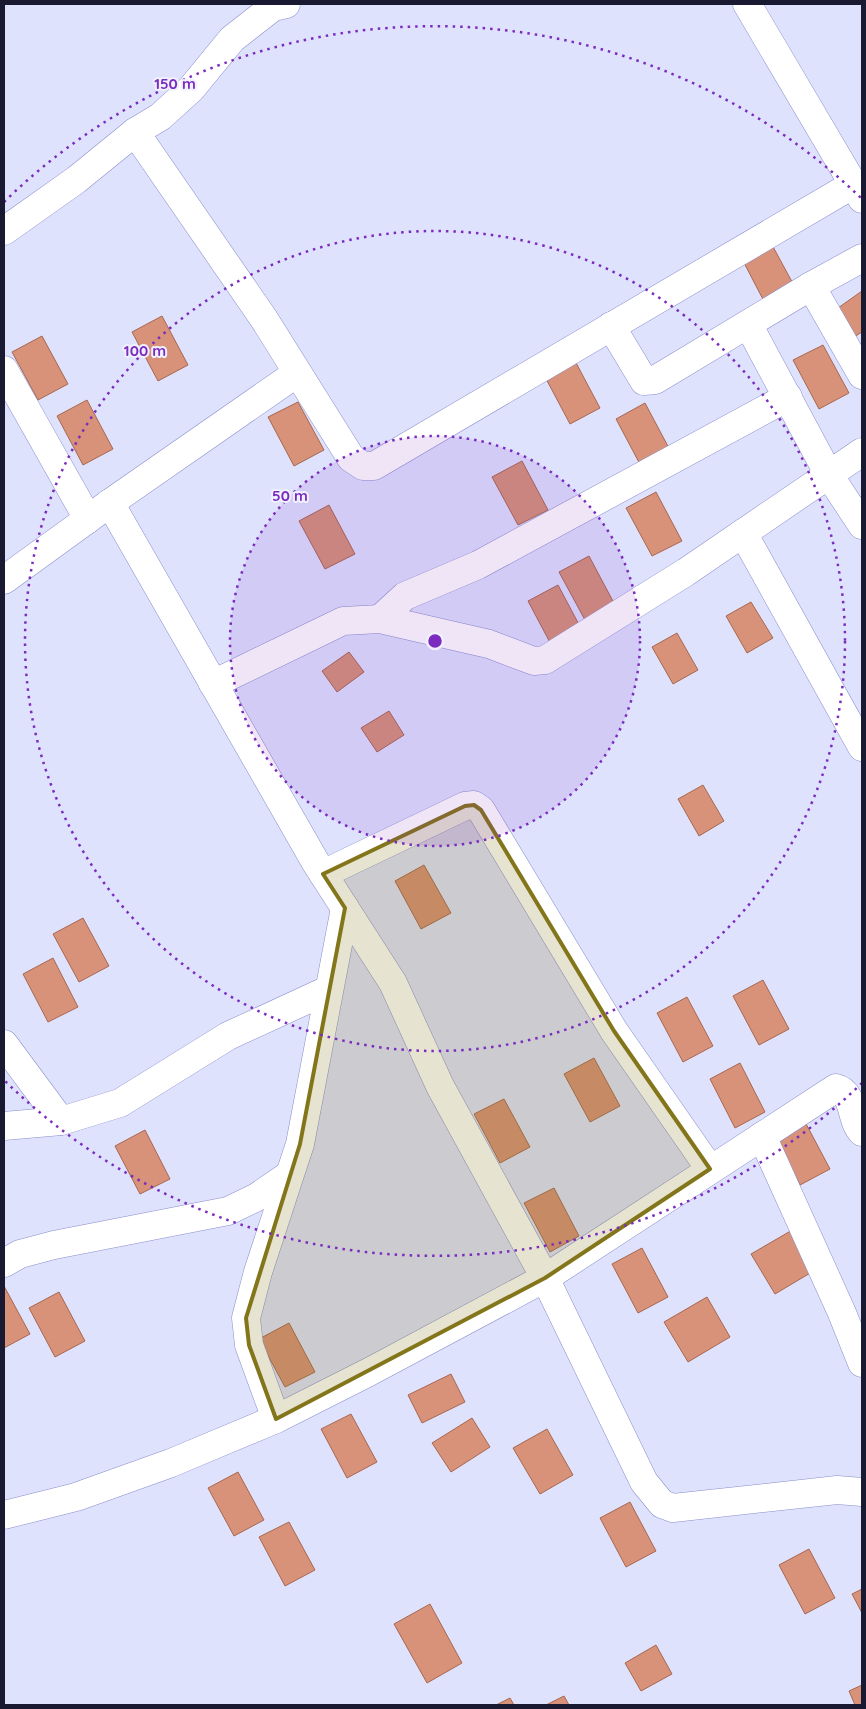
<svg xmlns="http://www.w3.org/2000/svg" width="866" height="1709" viewBox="0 0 866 1709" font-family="Quicksand,sans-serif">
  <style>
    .building { fill: #d79279; stroke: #a8674f }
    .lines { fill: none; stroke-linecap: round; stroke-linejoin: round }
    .street-casing { stroke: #8a8ecc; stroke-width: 29 }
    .street { stroke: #fff; stroke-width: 28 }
    .marked { fill: #837519; fill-opacity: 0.2; stroke: #837519; stroke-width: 4; stroke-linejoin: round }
    .ring { fill: none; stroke: #7b2cbf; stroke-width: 2.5; stroke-dasharray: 2.5 5 }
    .centre { fill: #7b2cbf; stroke: #eff1fe; stroke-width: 2.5 }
    .ring-label { font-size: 15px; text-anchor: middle; font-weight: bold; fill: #7b2cbf; stroke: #eff1fe; stroke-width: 4; stroke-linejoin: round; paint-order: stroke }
  </style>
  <rect width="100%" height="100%" fill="#dfe2fd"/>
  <g class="building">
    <polygon points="771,243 797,291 767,307 742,259"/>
    <polygon points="862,291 862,332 854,337 838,308"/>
    <polygon points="162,316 188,365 158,381 132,332"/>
    <polygon points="42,336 68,384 38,400 12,352"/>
    <polygon points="823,345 849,393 819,409 793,360"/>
    <polygon points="574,359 600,408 570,424 544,375"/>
    <polygon points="87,400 113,449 83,465 57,416"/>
    <polygon points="298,402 324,450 294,466 268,417"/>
    <polygon points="645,403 671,452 642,468 616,419"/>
    <polygon points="522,461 548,510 518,525 492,477"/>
    <polygon points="656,492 682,541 652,556 626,508"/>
    <polygon points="329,505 355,554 325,569 299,521"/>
    <polygon points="589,556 615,605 585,620 559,572"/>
    <polygon points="558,585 584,634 554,650 528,601"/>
    <polygon points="751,602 773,638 747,653 726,616"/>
    <polygon points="677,633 698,670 673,684 652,647"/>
    <polygon points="349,652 364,672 337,692 322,671"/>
    <polygon points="389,711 404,735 377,752 361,728"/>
    <polygon points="703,785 724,821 699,836 678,799"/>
    <polygon points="424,865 451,913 421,929 395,881"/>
    <polygon points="83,918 109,966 79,982 53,934"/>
    <polygon points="53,958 78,1007 48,1022 23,974"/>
    <polygon points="763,980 789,1029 759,1045 733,996"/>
    <polygon points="687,997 713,1046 683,1062 657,1013"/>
    <polygon points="594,1058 620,1106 590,1122 564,1074"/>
    <polygon points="740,1063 765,1112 735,1128 710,1079"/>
    <polygon points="504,1099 530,1147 500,1163 474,1114"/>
    <polygon points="804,1120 830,1169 800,1185 774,1136"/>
    <polygon points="145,1130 170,1179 140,1194 115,1146"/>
    <polygon points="554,1188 579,1236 550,1252 524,1203"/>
    <polygon points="794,1229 817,1269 775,1294 751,1254"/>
    <polygon points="642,1248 668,1297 638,1313 612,1264"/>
    <polygon points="4,1286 30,1334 4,1348"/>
    <polygon points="59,1292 85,1341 55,1357 29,1308"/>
    <polygon points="707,1297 730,1337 688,1362 664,1322"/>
    <polygon points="289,1323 315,1372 285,1387 259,1339"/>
    <polygon points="451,1374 465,1402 422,1423 408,1395"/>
    <polygon points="351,1414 377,1462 347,1478 321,1429"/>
    <polygon points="472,1418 490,1447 451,1472 432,1443"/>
    <polygon points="547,1429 573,1475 540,1494 513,1448"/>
    <polygon points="238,1472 264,1520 234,1536 208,1488"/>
    <polygon points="630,1502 656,1551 626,1567 600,1518"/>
    <polygon points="289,1522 315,1570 285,1586 259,1537"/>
    <polygon points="809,1549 835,1598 805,1614 779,1565"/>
    <polygon points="862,1589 862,1613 852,1594"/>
    <polygon points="430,1604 462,1663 427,1683 394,1624"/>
    <polygon points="656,1645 672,1674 641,1691 625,1663"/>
    <polygon points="862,1685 862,1705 855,1705 849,1691"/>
    <polygon points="564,1696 569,1705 546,1705"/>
    <polygon points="510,1698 514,1705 496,1705"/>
  </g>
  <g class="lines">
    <g class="street-casing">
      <g id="street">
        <polyline points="747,4 862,199"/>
        <polyline points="135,132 264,319 351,458 363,466 374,466 854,184"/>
        <polyline points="4,231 76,180 135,132 160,117 191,89 232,39 273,7 286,4"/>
        <polyline points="811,286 862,375"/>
        <polyline points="748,324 829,475 862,525"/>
        <polyline points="611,326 644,381 655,380 811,286 862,258"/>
        <polyline points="4,370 88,519"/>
        <polyline points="110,503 316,863 393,983 440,1086 545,1278 644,1482 662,1504 673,1508 837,1490 862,1492"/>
        <polyline points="743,533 862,747"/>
        <polyline points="4,580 110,503 297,373"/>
        <polyline points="380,619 405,596 478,565 788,397"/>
        <polyline points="213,684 343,621 380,619 489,644 534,661 545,660 686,572 862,452"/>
        <polyline points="323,874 465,806 474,805 481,810 614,1031 710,1169"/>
        <polyline points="4,1044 61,1121"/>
        <polyline points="4,1126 61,1121 120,1103 228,1036 328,990"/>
        <polyline points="762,1136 842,1313 862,1363"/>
        <polyline points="4,1263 20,1254 54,1245 228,1211 257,1197 289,1175"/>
        <polyline points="276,1419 249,1345 246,1318 258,1272 300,1144 345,908"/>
        <path d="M4,1515L76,1497L171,1463L276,1419L369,1372L545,1278L836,1088C855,1093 850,1120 862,1132"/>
      </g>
    </g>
    <use href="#street" class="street"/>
  </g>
  <path class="marked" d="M474,805L481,810L614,1031L710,1169L545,1278L276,1419L249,1345L246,1318L300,1144L345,908L323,874L465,806Z"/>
  <circle cx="435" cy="641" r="205" fill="#7b2cbf" fill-opacity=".12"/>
  <g class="ring">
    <circle cx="435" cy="641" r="205"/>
    <circle cx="435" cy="641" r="410"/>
    <path d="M862 1083A615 615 0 0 1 4 1080M4 202A615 615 0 0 1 862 199"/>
  </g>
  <circle cx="435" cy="641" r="8" class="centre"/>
  <g class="ring-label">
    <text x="175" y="89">150 m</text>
    <text x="145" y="356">100 m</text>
    <text x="290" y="501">50 m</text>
  </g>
  <rect width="866" height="1709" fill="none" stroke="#191a32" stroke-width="10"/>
</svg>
